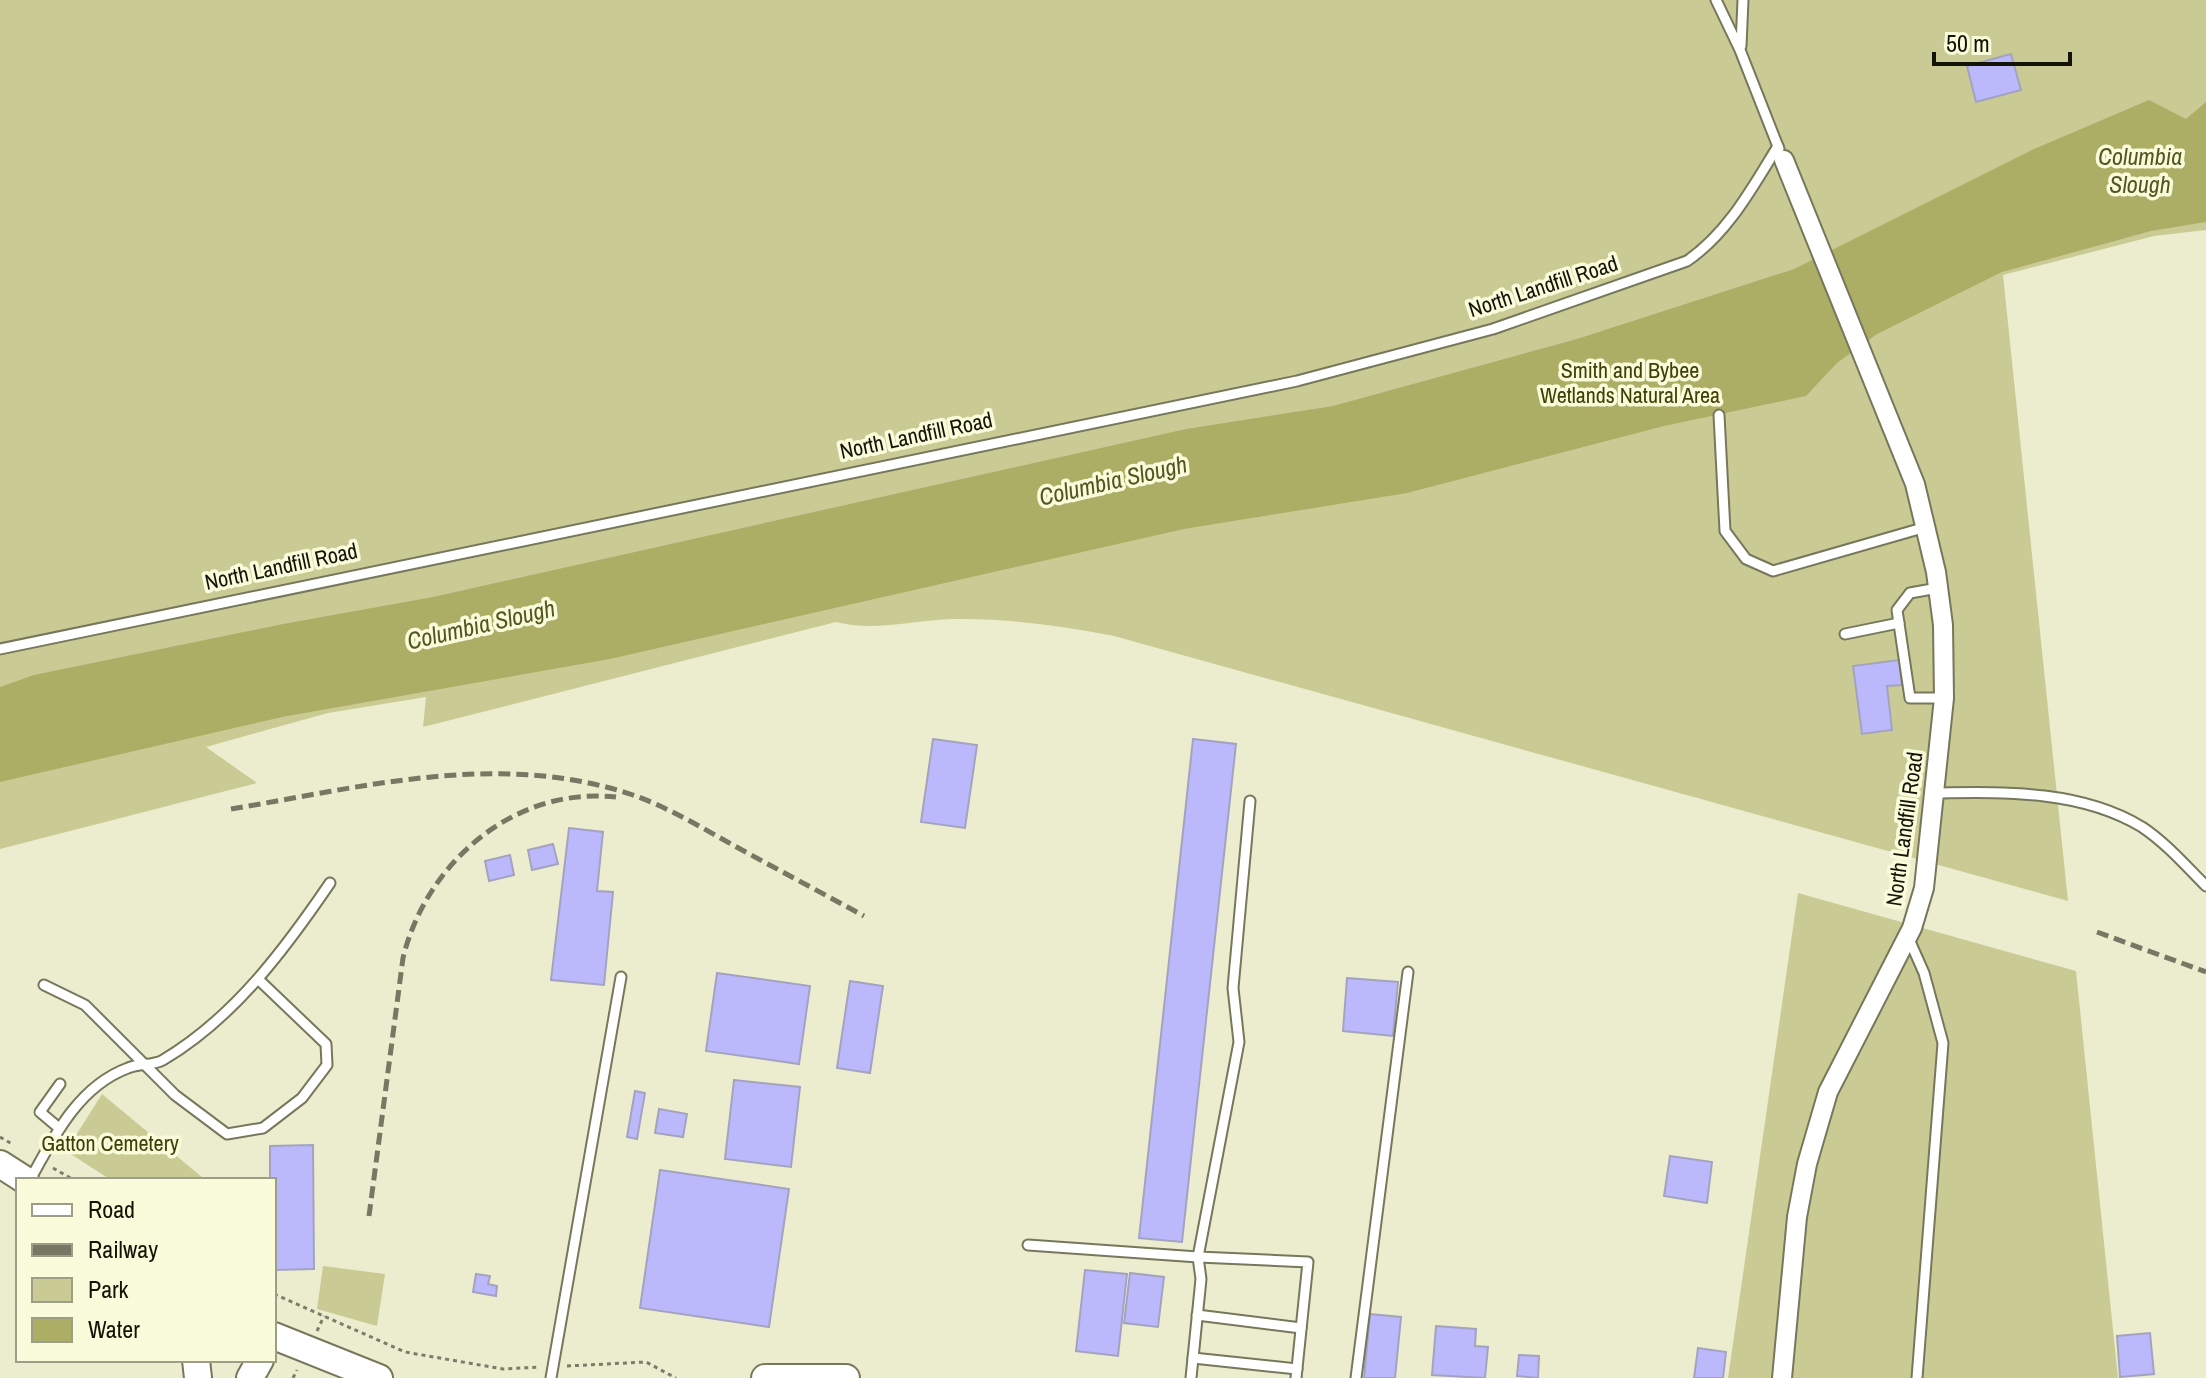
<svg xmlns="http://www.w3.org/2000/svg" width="2206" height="1378" viewBox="0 0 2206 1378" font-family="'Archivo Narrow',sans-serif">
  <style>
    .green { fill: #cacb94 }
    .water { fill: #adae66 }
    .building { fill: #bbb8fb; stroke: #a3a3c0; stroke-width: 2 }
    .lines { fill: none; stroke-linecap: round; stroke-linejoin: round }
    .service-casing { stroke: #76775b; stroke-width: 13 }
    .minor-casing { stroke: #76775b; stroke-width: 22 }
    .secondary-casing { stroke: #76775b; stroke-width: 30 }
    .path { stroke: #7c7d68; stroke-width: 3; stroke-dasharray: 4 4; stroke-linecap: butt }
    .service { stroke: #fff; stroke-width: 9 }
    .minor { stroke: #fff; stroke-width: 18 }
    .secondary { stroke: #fff; stroke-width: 26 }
    .rail { stroke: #777763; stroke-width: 5; stroke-dasharray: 12 6; stroke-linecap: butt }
    .labels { text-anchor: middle; stroke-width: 7; stroke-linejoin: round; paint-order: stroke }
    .street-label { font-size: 22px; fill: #131308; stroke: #f9fbdb }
    .park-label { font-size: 22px; fill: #403f05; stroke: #f9fbdb }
    .water-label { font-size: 24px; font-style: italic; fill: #55551f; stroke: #f9fbdb }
  </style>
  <rect width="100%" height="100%" fill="#ecedce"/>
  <g class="green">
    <path d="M0,0H2206V230L2154,236L2003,275L2068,901L1114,636C1061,626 1008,618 953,619C914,620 873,632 836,622L423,727L426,697L328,713L206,747L257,783L0,849Z"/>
    <polygon points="1798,893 2076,971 2118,1378 1728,1378"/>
    <polygon points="102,1094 203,1178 202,1180 111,1180 66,1151"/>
    <polygon points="323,1266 385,1274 377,1326 317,1309"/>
  </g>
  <polygon class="water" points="2149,100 2186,119 2206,102 2206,222 2151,231 2002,272 1877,334 1837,363 1806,396 1664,426 1407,493 1184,529 610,659 282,717 0,782 0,687 34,675 283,624 433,597 1186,429 1333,406 1577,339 1794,269 2034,149"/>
  <g class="building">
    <polygon points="2011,54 2021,90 1976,102 1967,66"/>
    <polygon points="1899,660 1902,685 1887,686 1892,730 1862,734 1853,666"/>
    <polygon points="933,739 977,745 965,828 921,822"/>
    <polygon points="1193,739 1236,744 1182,1242 1139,1238"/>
    <polygon points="569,828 603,832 597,891 613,892 604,985 551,980"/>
    <polygon points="553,844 558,864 532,870 528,850"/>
    <polygon points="510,855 514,875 489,881 485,861"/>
    <polygon points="717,973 810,986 799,1064 706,1051"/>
    <polygon points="1347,978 1398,982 1393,1036 1343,1031"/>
    <polygon points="850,981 883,986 870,1073 837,1068"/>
    <polygon points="734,1080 800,1087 791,1167 725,1159"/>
    <polygon points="635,1091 645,1093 637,1139 627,1137"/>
    <polygon points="659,1109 687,1114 683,1137 655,1133"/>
    <polygon points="313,1145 314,1269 274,1270 274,1180 270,1180 270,1146"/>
    <polygon points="1670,1156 1712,1162 1707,1203 1664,1196"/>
    <polygon points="660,1170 789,1189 769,1327 640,1308"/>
    <polygon points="1085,1270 1127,1274 1118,1356 1076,1351"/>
    <polygon points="1130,1273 1164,1277 1158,1327 1124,1323"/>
    <polygon points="476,1274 490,1276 488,1284 497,1286 496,1296 473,1292"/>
    <polygon points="1370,1314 1401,1317 1395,1378 1364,1378"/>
    <polygon points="1436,1326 1476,1329 1475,1346 1488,1347 1485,1378 1432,1375"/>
    <polygon points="2150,1333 2154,1374 2120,1377 2117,1336"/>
    <polygon points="1698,1348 1726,1352 1723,1378 1694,1378"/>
    <polygon points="1519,1355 1539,1356 1538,1378 1517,1376"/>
  </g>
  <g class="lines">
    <g class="service-casing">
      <g id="service">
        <polyline points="1716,0 1740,50 1779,149"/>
        <polyline points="1741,46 1743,0"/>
        <polyline points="1719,415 1725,531 1746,559 1773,571 1926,527"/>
        <polyline points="1938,588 1910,593 1897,610 1910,698 1944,698"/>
        <polyline points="1845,634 1899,623"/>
        <path d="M0,649L1297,381L1493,329L1687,261C1728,233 1752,188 1778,146"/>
        <path d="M1936,793C2005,792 2081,790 2142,827C2166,843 2186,866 2206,886"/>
        <polyline points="1250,801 1233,988 1239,1042 1198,1257 1308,1262 1296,1378"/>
        <polyline points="1908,937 1924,973 1943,1043 1917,1378"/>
        <polyline points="44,985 85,1005 175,1095 227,1134 263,1128 302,1098 327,1065 326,1044 258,979"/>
        <polyline points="59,1128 40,1112 60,1084"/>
        <path d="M30,1180C54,1136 79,1086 128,1068C139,1063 153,1066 163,1060C234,1018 285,949 330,883"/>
        <polyline points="1028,1245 1198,1257 1201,1279 1191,1378"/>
        <polyline points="1197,1315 1301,1328"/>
        <polyline points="1193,1358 1297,1369"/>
        <polyline points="551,1378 621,977"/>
        <polyline points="1356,1378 1408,972"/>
      </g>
    </g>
    <g class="minor-casing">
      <polyline id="minor" points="1782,1378 1797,1217 1807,1164 1828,1092 1912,928 1924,888 1944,698 1943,625 1936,572 1915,484 1784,160"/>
    </g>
    <g class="secondary-casing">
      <g id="secondary">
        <polyline points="0,1164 25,1180"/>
        <polyline points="274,1336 379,1378"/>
        <polyline points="196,1360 198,1378"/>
        <polyline points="250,1378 260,1360"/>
        <polyline points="765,1378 846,1378"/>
      </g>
    </g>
    <g class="path">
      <polyline points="0,1137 12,1144"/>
      <polyline points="53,1168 74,1180"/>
      <polyline points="274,1294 405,1352 503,1369 540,1367"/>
      <polyline points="317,1331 324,1316"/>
      <polyline points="567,1366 646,1362 676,1378"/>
      <polyline points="293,1378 297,1370"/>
    </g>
    <use href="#service" class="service"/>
    <use href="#minor" class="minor"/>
    <use href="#secondary" class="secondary"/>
    <g class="rail">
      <path d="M231,809C364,787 500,750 633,795C667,807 699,826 731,844C775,868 820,892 864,916"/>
      <polyline points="2097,932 2206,972"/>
      <path d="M369,1216L403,958C426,863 514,786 616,797"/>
    </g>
  </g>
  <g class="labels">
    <g class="street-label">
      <text transform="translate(1543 286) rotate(-18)" y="8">North Landfill Road</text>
      <text transform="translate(916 435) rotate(-12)" y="8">North Landfill Road</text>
      <text transform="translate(281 566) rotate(-12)" y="8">North Landfill Road</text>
      <text transform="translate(1904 829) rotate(-82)" y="8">North Landfill Road</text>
    </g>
    <g class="park-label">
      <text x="1630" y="378">Smith and Bybee<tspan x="1630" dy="25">Wetlands Natural Area</tspan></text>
      <text x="110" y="1151">Gatton Cemetery</text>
    </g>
    <g class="water-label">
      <text x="2140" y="165">Columbia<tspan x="2140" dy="28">Slough</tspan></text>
      <text transform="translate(1113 481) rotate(-13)" y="8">Columbia Slough</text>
      <text transform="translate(481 625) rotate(-13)" y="8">Columbia Slough</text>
    </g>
  </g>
  <rect x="16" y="1178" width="260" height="184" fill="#f9fbdb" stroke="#9d9e87" stroke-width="2"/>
  <rect x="32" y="1204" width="40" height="12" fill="#ffffff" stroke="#9d9e87" stroke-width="2"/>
  <text x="88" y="1218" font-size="24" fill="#131308">Road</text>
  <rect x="32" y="1244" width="40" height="12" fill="#777763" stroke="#9d9e87" stroke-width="2"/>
  <text x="88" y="1258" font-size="24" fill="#131308">Railway</text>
  <rect x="32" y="1278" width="40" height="24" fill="#cacb94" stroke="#9d9e87" stroke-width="2"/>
  <text x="88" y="1298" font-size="24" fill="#131308">Park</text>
  <rect x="32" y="1318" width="40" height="24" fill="#adae66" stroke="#9d9e87" stroke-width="2"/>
  <text x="88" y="1338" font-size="24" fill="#131308">Water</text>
  <path d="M1934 52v12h136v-12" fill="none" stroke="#131308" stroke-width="4"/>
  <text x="1946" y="52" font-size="24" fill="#131308" stroke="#f9fbdb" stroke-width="6" paint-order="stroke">50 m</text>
</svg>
